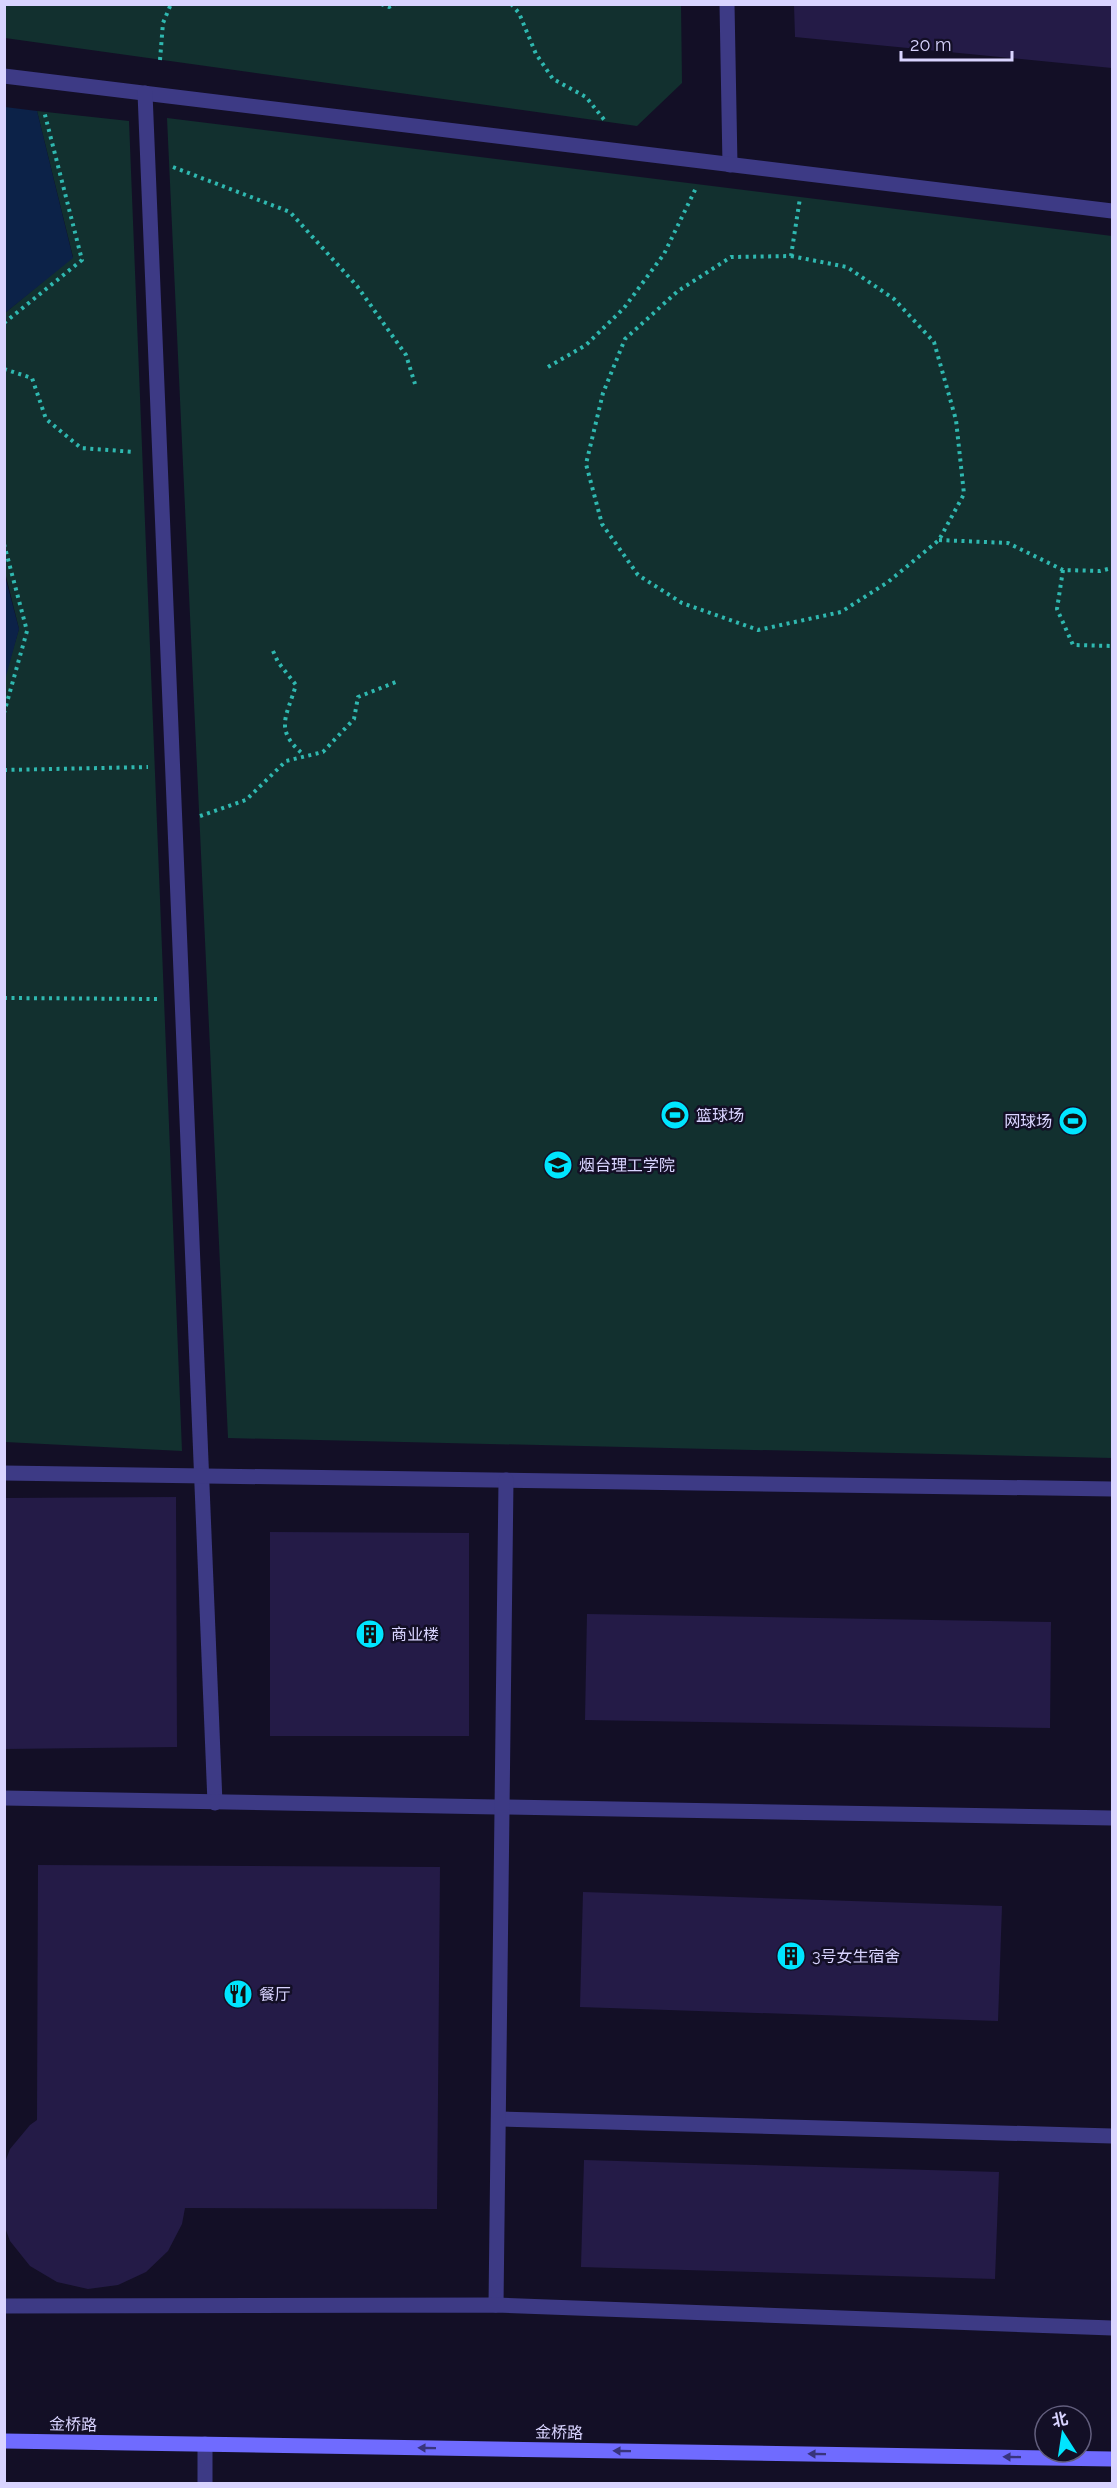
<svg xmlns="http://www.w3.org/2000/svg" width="1117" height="2488" viewBox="0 0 1117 2488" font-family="Raleway,'Noto Sans SC',sans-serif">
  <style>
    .green { fill: #12302f }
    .water { fill: #0c2248 }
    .building { fill: #241b47 }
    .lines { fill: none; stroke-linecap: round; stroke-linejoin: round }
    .path { stroke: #2fb8b0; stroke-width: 4; stroke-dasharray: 3 4.5; stroke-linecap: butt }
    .street { stroke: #3d3a85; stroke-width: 15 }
    .secondary { stroke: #6f6bff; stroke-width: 15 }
    .oneway { fill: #38347d }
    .labels { text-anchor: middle; stroke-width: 5; stroke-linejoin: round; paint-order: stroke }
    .poi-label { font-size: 16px; fill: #d9d4ff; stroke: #130f26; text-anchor: start }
    .street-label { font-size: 16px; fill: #d9d4ff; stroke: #130f26 }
  </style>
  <rect width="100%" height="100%" fill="#130f26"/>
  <g class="green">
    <polygon points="5,4 681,5 682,83 637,126 5,38"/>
    <polygon points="37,111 129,121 182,1451 5,1442 4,680 19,629 5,572 5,313 73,257"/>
    <polygon points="167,118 1112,236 1112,1458 228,1438"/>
  </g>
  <g class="water">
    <polygon points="5,107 37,111 73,258 5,313"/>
    <polygon points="4,572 19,629 5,680 4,680"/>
  </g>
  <g class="building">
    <polygon points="794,4 1112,4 1112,68 795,37"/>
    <polygon points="176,1497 177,1747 4,1749 4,1498"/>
    <polygon points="270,1532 469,1533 469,1736 270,1736"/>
    <polygon points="587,1614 1051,1622 1050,1728 585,1720"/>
    <polygon points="38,1865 440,1867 437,2209 185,2208 182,2224 168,2251 146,2272 118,2285 88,2289 57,2282 30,2266 10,2241 4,2225 4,2165 10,2149 30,2125 37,2120"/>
    <polygon points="583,1892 1002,1906 998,2021 580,2007"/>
    <polygon points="584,2160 999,2172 995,2279 581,2267"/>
  </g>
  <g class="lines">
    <g class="path">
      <polyline points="381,4 389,7 396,4"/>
      <polyline points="511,4 519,13 536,54 553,79 586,97 606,122"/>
      <polyline points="160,60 163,23 171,4"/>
      <polyline points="173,167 290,212 357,286 406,355 415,384"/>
      <polyline points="791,256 847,267 894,299 934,342 956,420 964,494 939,540 888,582 841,612 758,630 682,603 638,575 602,524 586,464 603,393 625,339 678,291 731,257 791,256 800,198"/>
      <polyline points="4,323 82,260 44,111"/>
      <polyline points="548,367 586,345 624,308 664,254 696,188"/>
      <polyline points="4,369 32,378 46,419 81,448 135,452"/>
      <polyline points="939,540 1008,543 1063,570 1100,571 1112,568"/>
      <polyline points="4,544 27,631 4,713"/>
      <polyline points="1063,570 1057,609 1073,645 1112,646"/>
      <path d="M273,651L278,662L296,685C286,718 274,730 304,755"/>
      <polyline points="4,770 148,767"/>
      <polyline points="200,816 246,800 286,761 323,752 354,719 358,697 396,682"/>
      <polyline points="4,998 157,999"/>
    </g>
    <g class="street">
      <polyline points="727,4 730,165"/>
      <polyline points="4,76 1112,211"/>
      <polyline points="145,93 215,1803"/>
      <polyline points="4,1473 1112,1489"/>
      <polyline points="4,1798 1112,1818"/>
      <polyline points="499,2119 1112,2136"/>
      <polyline points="496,2305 506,1480"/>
      <polyline points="4,2306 496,2305 1112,2328"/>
      <polyline points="205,2484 205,2444"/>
    </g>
    <polyline class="secondary" points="4,2441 1112,2459"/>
  </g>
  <defs><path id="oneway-solid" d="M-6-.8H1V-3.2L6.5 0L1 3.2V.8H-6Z" transform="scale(1.5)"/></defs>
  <g class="oneway">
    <use href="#oneway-solid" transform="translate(427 2448) rotate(-179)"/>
    <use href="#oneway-solid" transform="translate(622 2451) rotate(-179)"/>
    <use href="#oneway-solid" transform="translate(817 2454) rotate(-179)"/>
    <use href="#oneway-solid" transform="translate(1012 2457) rotate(-179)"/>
  </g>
  <defs>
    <g id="stadium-disc" transform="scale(1.5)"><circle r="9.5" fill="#00e5ff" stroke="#130f26"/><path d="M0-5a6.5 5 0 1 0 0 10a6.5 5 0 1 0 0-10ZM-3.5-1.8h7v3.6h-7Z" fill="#111"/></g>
    <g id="university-disc" transform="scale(1.5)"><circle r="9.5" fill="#00e5ff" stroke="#130f26"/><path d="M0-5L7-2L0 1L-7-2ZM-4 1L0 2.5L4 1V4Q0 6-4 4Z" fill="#111"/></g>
    <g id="building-disc" transform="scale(1.5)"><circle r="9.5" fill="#00e5ff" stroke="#130f26"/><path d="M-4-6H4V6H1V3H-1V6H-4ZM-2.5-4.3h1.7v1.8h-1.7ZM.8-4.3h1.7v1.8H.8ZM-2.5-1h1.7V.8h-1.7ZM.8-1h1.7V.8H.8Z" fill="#111"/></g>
    <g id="restaurant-disc" transform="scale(1.5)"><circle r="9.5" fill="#00e5ff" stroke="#130f26"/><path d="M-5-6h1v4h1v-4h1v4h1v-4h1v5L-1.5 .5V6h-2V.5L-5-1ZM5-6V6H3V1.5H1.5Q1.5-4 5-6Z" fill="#111"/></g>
  </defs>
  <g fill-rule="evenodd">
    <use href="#stadium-disc" x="675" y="1115"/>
    <use href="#stadium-disc" x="1073" y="1121"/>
    <use href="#university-disc" x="558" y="1165"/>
    <use href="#building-disc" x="370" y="1634"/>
    <use href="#building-disc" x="791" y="1956"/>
    <use href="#restaurant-disc" x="238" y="1994"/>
  </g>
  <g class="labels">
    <g class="poi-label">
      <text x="696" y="1121">篮球场</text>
      <text x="1052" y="1127" text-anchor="end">网球场</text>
      <text x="579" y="1171">烟台理工学院</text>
      <text x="391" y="1640">商业楼</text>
      <text x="812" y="1962">3号女生宿舍</text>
      <text x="259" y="2000">餐厅</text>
    </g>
    <g class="street-label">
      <text transform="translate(73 2424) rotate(1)" y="6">金桥路</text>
      <text transform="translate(559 2432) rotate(1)" y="6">金桥路</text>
    </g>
  </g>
  <rect width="1117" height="2488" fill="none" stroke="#d9d4ff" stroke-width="12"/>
  <g transform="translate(1063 2434) rotate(348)"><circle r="28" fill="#130f26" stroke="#625e7d" stroke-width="1.5"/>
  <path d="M0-4.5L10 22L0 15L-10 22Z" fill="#00e5ff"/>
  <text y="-9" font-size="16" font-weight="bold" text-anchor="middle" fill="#d9d4ff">北</text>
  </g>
  <path d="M901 51v9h111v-9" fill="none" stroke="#d9d4ff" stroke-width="3"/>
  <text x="910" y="51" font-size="18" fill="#d9d4ff" stroke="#130f26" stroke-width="4.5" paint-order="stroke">20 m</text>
</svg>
